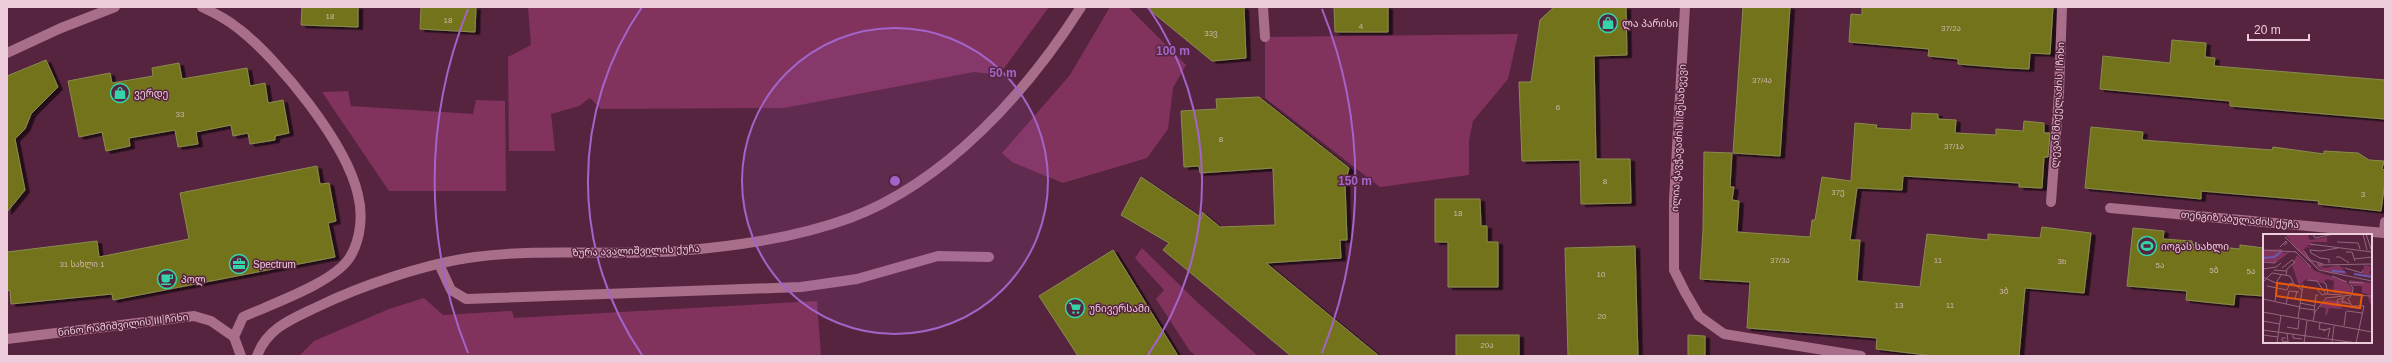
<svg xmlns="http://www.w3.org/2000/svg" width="2392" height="363" viewBox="0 0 2392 363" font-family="Helvetica,'Noto Sans Georgian',sans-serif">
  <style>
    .green { fill: #81335d }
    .building { fill: #73731f; stroke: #8a8b4e; filter: url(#shadow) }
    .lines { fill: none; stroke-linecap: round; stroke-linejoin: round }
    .minor { stroke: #a86e8a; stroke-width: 10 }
    .tertiary { stroke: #a86e8a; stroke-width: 10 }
    .secondary { stroke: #a86e8a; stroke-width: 10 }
    .ring { fill: none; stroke: #a364c9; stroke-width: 2 }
    .labels { text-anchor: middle; stroke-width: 3; stroke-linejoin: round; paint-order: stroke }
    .number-label { font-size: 8px; fill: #ceb6ac }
    .poi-label { font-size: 10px; fill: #edccdb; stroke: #57243f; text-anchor: start }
    .street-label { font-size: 10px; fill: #edccdb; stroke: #57243f }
    .inset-river { fill: none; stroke: #695aaf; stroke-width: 2 }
    .inset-road { fill: none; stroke: #93677d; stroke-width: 1 }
    .view { fill: #e8590c; fill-opacity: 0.15; stroke: #e8590c; stroke-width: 2 }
    .inset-edge { fill: none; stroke: #edccdb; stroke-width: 2 }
    .centre { fill: #a364c9; stroke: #57243f; stroke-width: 2 }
    .ring-label { font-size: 12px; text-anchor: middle; font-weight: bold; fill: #a364c9; stroke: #57243f; stroke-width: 3; stroke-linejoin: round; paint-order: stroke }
  </style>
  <defs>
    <filter id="shadow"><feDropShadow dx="4.5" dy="2.5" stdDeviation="0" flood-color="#0009"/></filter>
  </defs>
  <rect width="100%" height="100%" fill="#57243f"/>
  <g class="green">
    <polygon points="528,7 1049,7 999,75 974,72 784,108 601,109 590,98 579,106 551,114 555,151 509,151 508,57 531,45"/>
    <polygon points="1110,7 1128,7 1186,65 1173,88 1168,129 1147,158 1063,183 1012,162 1002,153 1070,75"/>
    <polygon points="1518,34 1508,79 1473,121 1469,140 1469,175 1380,187 1265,98 1265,37"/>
    <polygon points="348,91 351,106 473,114 476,100 505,101 506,191 389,191 322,92"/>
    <polygon points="1142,248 1197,302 1258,356 1196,356 1190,351 1156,299 1164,290 1135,258"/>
    <polygon points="424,298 443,315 512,311 514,318 817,301 821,356 299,356 314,341 389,309"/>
  </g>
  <g class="building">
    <polygon points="302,7 358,7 358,27 301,25"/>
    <polygon points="421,7 476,7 475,32 420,29"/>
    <polygon points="1146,7 1244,7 1246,58 1212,61"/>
    <polygon points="1334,7 1388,7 1388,32 1335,32"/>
    <polygon points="1554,7 1626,7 1627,55 1594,56 1596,159 1630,159 1631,203 1581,204 1580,160 1522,161 1519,82 1531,82 1540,20"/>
    <polygon points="1743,7 1790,7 1780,156 1733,153"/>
    <polygon points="1862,7 2053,7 2050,54 2030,53 2029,69 2007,68 1958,64 1958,59 1928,56 1929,49 1849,42 1851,14 1862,15"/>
    <polygon points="2172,40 2206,43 2205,57 2215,58 2214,66 2385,80 2385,119 2230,106 2230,101 2100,89 2103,56 2170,63"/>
    <polygon points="46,60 58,87 31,114 25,129 15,139 25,190 7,212 7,76"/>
    <polygon points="179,63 182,79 247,68 250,86 265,83 268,103 283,100 289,133 275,136 275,140 250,144 248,133 233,136 231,125 196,132 198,144 178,147 175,130 129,138 130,146 106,151 102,132 79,137 68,81 110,73 112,83 153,76 152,68"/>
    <polygon points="1259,97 1349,168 1345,183 1347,240 1340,240 1341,258 1266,263 1379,356 1291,356 1163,250 1169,243 1121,215 1141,177 1202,218 1202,212 1220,227 1275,225 1273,168 1200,173 1199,166 1184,167 1181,111 1217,109 1216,99"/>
    <polygon points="1912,113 1938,114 1938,119 1956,120 1955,133 1996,135 1996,129 2023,131 2024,121 2044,123 2044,133 2050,133 2048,157 2044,157 2042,188 2019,187 2019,183 1903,176 1902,190 1857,188 1850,240 1860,240 1857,281 1920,287 1927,234 1988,240 1988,234 2040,238 2042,227 2091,233 2084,293 2025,288 2019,356 1935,356 1876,349 1877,338 1747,328 1750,282 1700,279 1703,230 1704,152 1732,153 1730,187 1734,187 1732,200 1739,201 1737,232 1810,237 1812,220 1815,220 1822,177 1851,181 1855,123 1877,125 1876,128 1911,130"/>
    <polygon points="2091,127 2143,132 2142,140 2272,150 2273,147 2324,154 2324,151 2358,153 2369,160 2384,161 2382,169 2385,170 2385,181 2381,211 2318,204 2319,201 2201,191 2201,199 2085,188"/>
    <polygon points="317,166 320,184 329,183 336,221 328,223 335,257 113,300 112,294 11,304 10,290 7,291 7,252 97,241 99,257 189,239 180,193"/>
    <polygon points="1435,199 1480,199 1481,226 1487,226 1487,242 1498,242 1498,287 1448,287 1448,242 1435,242"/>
    <polygon points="2133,228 2164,231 2163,239 2192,241 2192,244 2240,249 2240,245 2264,248 2264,296 2235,294 2234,305 2186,300 2187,291 2127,286"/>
    <polygon points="1635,246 1638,356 1568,356 1565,248"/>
    <polygon points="1113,250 1137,289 1178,356 1078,356 1039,296"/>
    <rect x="1456" y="335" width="63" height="21"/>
    <polygon points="1688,335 1705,336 1705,356 1688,356"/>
  </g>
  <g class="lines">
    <g class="minor">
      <polyline points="1263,7 1265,37"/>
      <polyline points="1685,7 1674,200 1674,270 1685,292 1699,316 1724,334 1861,356"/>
      <polyline points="2051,202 2059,93 2062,7"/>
      <polyline points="2110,208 2384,233 2385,222"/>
      <polyline points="439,264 451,290 466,299 801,287 857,279 938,256 989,257"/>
      <polyline points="7,339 194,316 211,321 234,337"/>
    </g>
    <g class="tertiary">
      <path d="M202,7C215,13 228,20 239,29C279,60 347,144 358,195C363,214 361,239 350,257C334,283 271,304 243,317L234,337L241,356"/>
      <polyline points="7,53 61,28 115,7"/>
    </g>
    <path class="secondary" d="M257,356C267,328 292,319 317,307C360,286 427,263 475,257C542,248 611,256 678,251C736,246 795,238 850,218C946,182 1027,92 1081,7"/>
  </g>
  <circle cx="895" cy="181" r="153" fill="#a364c9" fill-opacity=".12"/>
  <g class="ring">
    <circle cx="895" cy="181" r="153"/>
    <path d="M642 355A307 307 0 0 1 642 7M1148 7A307 307 0 0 1 1148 355"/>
    <path d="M468 353A460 460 0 0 1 468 9M1322 9A460 460 0 0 1 1322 353"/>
  </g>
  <defs>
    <g id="shop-ring" transform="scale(1)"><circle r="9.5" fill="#57243f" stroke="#34d4a8" stroke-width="1.5"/><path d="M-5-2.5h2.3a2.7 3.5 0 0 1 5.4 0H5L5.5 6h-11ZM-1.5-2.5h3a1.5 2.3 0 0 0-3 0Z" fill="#34d4a8"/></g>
    <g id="stadium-ring" transform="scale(1)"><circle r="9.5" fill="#57243f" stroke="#34d4a8" stroke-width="1.5"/><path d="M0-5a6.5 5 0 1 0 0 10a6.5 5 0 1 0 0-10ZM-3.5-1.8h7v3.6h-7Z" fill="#34d4a8"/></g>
    <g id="office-ring" transform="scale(1)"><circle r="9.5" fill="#57243f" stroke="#34d4a8" stroke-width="1.5"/><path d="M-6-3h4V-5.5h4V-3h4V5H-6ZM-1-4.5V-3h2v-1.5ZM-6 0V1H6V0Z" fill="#34d4a8"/></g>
    <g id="cafe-ring" transform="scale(1)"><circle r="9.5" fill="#57243f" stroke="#34d4a8" stroke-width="1.5"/><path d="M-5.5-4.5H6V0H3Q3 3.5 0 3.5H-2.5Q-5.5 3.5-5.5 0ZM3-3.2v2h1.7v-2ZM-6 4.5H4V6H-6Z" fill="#34d4a8"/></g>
    <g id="supermarket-ring" transform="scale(1)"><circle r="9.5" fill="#57243f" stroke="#34d4a8" stroke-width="1.5"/><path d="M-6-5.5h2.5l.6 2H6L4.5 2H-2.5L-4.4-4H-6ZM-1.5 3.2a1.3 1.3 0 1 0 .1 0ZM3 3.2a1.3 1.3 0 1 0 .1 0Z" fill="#34d4a8"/></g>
  </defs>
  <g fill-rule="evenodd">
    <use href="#shop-ring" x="1608" y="23"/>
    <use href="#shop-ring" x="120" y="93"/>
    <use href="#stadium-ring" x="2147" y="246"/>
    <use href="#office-ring" x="239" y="264"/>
    <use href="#cafe-ring" x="167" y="279"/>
    <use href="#supermarket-ring" x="1075" y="308"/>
  </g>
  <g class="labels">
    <g class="number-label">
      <text x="330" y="19">18</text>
      <text x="448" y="23">18</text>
      <text x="1361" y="29">4</text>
      <text x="1951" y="31">37/2ა</text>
      <text x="1211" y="36">33ვ</text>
      <text x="1762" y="83">37/4ა</text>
      <text x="1558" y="110">6</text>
      <text x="180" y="117">33</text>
      <text x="1221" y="142">8</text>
      <text x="1954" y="149">37/1ა</text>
      <text x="1605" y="184">8</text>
      <text x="1838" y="195">37ე</text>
      <text x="2363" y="197">3</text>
      <text x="1458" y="216">18</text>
      <text x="1780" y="263">37/3ა</text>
      <text x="1938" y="263">11</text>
      <text x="2062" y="264">3b</text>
      <text x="82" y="267">31 სახლი 1</text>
      <text x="2160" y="268">5ა</text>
      <text x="2214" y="273">5ბ</text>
      <text x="2251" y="274">5ა</text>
      <text x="1601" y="277">10</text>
      <text x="2004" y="294">3ბ</text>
      <text x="1899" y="308">13</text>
      <text x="1950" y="308">11</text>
      <text x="1602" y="319">20</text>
      <text x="1487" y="348">20ა</text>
    </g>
    <g class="poi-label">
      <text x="1622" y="27">ლა პარისი</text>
      <text x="134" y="97">ვერდე</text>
      <text x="2161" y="250">იოგას სახლი</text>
      <text x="253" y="268">Spectrum</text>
      <text x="181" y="283">პოლ</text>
      <text x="1089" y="312">უნივერსამი</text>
    </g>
    <g class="street-label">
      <text transform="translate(2057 105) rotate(-87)" y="4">ლევან მიქელაძის I ჩიხი</text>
      <text transform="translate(1678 138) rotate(-87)" y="4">ილია ჭავჭავაძის I შესახვევი</text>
      <text transform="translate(2240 219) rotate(5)" y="4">თენგიზ აბულაძის ქუჩა</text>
      <text transform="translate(636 250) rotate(-2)" y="4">ზურა ავალიშვილის ქუჩა</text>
      <text transform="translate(123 324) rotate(-7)" y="4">ნინო რამიშვილის III ჩიხი</text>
    </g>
  </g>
  <g transform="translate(2263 234)">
    <rect width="109" height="109" fill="#57243f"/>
    <path d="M22,0H47L45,2L47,6L64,3V8H47L51,12L43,11L48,14L42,13L41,18L54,32L57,31L55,29L61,31L58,33L63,34L75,31L80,34L81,31L80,36L85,40L67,39L53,33L34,16ZM19,15L20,19L27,18L12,29L0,27V16ZM34,21L52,37L82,47L89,54L88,60L70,59L71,47L64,45L59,49L43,45L36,52L29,31ZM101,31L109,33L106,39L109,42L91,39L100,40ZM86,46L109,49V75L105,63L108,61L99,59V52H90ZM80,65L86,69L78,70V74L89,76L66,74L64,81H62L63,74L56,73L63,66L77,67Z" fill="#81335d"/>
    <path class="inset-river" d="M0,24L11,23L18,18M69,37L82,38M91,40L109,43"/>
    <path class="inset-road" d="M50,0L52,4L71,0M100,0L104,16M103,0L109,18M22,3L56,36L109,47M74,8L95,9L97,15M47,10L109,18M17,13L23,7L24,9L21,11M0,16L33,18M32,17L48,33M41,17L47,26L60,30M83,18H89L92,27M73,23H77L86,29M91,25L109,23M0,28L12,29L13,27M55,28V31L109,30M66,29V25L57,24L48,19L47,16L58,17L75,14M19,34L29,26L32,28M82,34L99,39L100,36M0,35L13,33L18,29M11,36L23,37M23,41L24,35L32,28M69,42L84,48M0,43L13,49L18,41M44,46L54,47L63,60L59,61L54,55M0,48L9,39L27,42L31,50L39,56M60,48L63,50L65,60M86,48L100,49M4,52L24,56L27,49L31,50M34,57L32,65L37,66M63,60L79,61M90,61L108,62M88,62L85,65L89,72H101L93,109M80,64L79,68L87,70M0,65L37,73M12,67L14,54M37,69L52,72M23,70L26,57L36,58M75,71L74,66L82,63M37,74L52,76M84,77L99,79M0,78L109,98M51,79L53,61H55M35,84L40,50M0,87L17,90M50,87L52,78L63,64L89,61L90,54L86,48M57,89L56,95L63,96M81,92L83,77M24,93L35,95L36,86M0,96L94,109M60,97L67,94L65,103M24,99L25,108L29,109M30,100V104L39,105M0,101L15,103M23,104H19V107L25,108M14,109L18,81M41,109L44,87M69,109L71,92"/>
    <path class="view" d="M14,49L99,61L97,74L13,62Z"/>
    <rect width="109" height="109" class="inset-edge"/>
  </g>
  <circle cx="895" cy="181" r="6" class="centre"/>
  <g class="ring-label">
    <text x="1173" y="55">100 m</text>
    <text x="1003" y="77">50 m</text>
    <text x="1355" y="185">150 m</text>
  </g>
  <rect width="2392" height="363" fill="none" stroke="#edccdb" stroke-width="16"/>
  <path d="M2248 34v6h61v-6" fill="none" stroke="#edccdb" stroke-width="2"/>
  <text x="2254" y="34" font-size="12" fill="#edccdb" stroke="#57243f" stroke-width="3" paint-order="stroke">20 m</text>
</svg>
